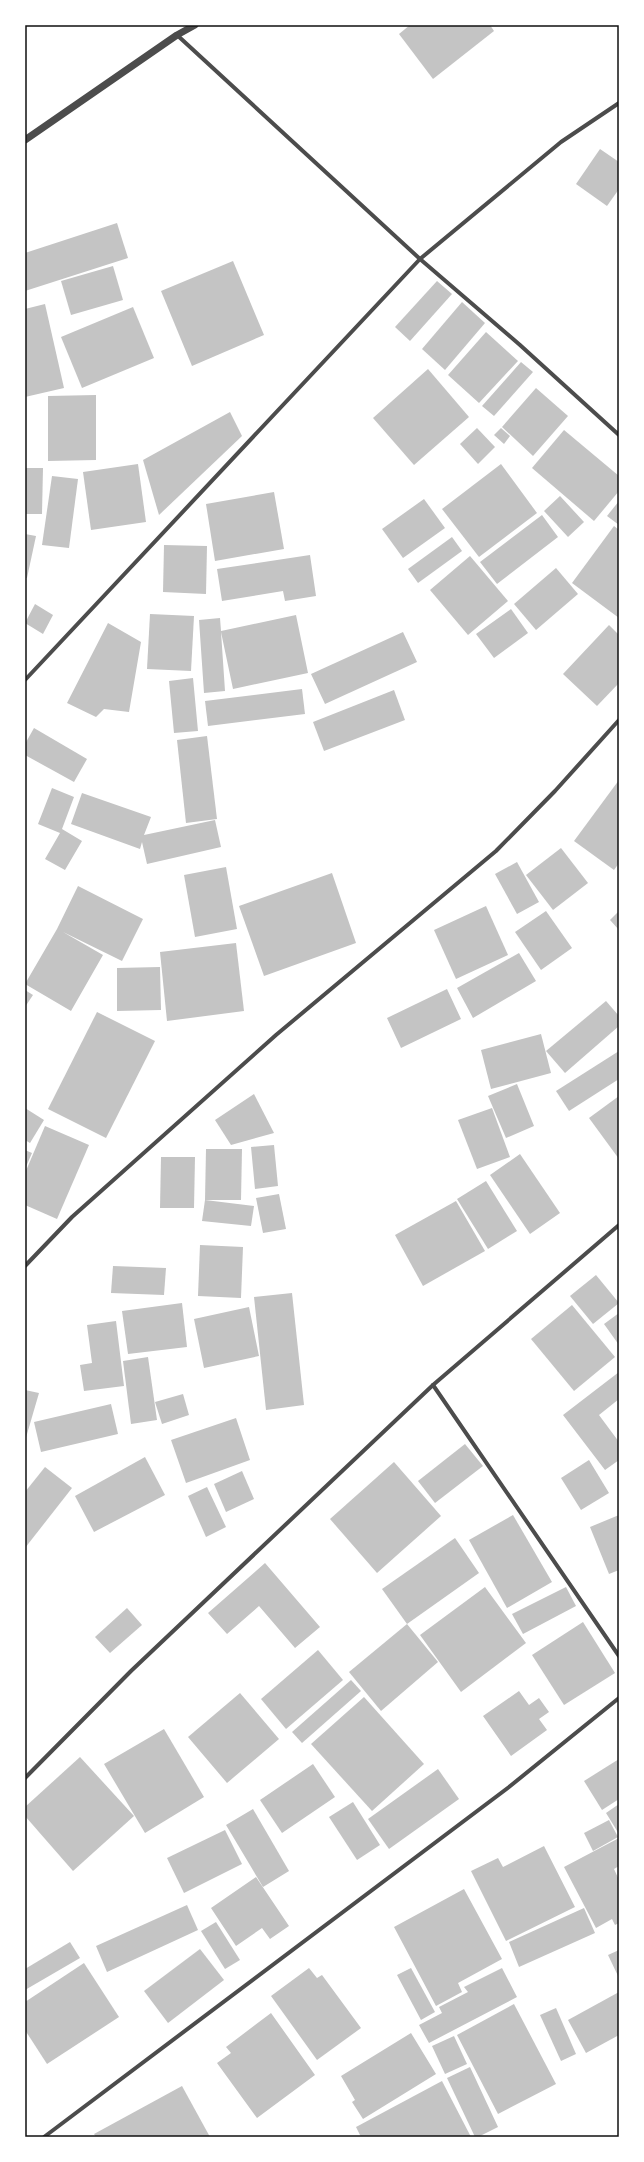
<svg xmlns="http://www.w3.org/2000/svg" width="644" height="2162" viewBox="0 0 644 2162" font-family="Georgia,serif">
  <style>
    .building { fill: #c4c4c4 }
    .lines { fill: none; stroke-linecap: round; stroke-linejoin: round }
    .minor { stroke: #4c4c4c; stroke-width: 4 }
    .tertiary { stroke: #4c4c4c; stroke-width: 7 }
    .neatline { fill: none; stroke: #111; stroke-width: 1.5 }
  </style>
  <rect width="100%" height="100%" fill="#fff"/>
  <g class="building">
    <polygon points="410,25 490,25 494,31 433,79 399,34"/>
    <polygon points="600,149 619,162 619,189 607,206 576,184"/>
    <polygon points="117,223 128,258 25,291 25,253"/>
    <polygon points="233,261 264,335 192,366 161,291"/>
    <polygon points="113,266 123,300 71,315 61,281"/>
    <polygon points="437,281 452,294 410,341 395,327"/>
    <polygon points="462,302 485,323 445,370 422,349"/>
    <polygon points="45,304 64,388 25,397 25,309"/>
    <polygon points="133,307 154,358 82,388 61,337"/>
    <polygon points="486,332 518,361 479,403 448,375"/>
    <polygon points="521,362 533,372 494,416 482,406"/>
    <polygon points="428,369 469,417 414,465 373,418"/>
    <polygon points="536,388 568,416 533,456 502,427"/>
    <polygon points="96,395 96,460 48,461 48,396"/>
    <polygon points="230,412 242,436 159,515 143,460"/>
    <polygon points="477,428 495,447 478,464 460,444"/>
    <polygon points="501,428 510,436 504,444 494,435"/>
    <polygon points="564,430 619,476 619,491 594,521 532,468"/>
    <polygon points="138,464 146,522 91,530 83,472"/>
    <polygon points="501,464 537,513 479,557 442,509"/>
    <polygon points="25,468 43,468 42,514 25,514"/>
    <polygon points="52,476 78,479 69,548 42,545"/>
    <polygon points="274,492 284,549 215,561 206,504"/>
    <polygon points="560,496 584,522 568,537 544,511"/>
    <polygon points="424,499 445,528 403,558 382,529"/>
    <polygon points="619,501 619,525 607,516"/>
    <polygon points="542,515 558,537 497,584 480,562"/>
    <polygon points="614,526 619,530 619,618 572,583"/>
    <polygon points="25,534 36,536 27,578 25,578"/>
    <polygon points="452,537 462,551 418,583 408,569"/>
    <polygon points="164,545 207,546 206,594 163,592"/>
    <polygon points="310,555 316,596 285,601 283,591 222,601 217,569"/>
    <polygon points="470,556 508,601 468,635 430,590"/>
    <polygon points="556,568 578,594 536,630 514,604"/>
    <polygon points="35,604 53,615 43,634 25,623"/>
    <polygon points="511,609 528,633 494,658 476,634"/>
    <polygon points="150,614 194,616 191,671 147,669"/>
    <polygon points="296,615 308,673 233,689 221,632 225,691 204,693 199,620 220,618 221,631"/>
    <polygon points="108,623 141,642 129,712 104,709 96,717 67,703"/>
    <polygon points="609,625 619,635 619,683 597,706 563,674"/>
    <polygon points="403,632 417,662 325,704 311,674"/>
    <polygon points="193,678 198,731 174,733 169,681"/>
    <polygon points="302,689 305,714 208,726 205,701"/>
    <polygon points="394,690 405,720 324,751 313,722"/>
    <polygon points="34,728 87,759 74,782 25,755 25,744"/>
    <polygon points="207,736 217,819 186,823 177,740"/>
    <polygon points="619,780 619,863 614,870 574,841"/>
    <polygon points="52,788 74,797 62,829 82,841 65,870 45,859 60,833 38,824"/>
    <polygon points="82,793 151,817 144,835 215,820 221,847 147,864 142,842 140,849 71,824"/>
    <polygon points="561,848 588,883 553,910 526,875"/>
    <polygon points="517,862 539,902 517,914 495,874"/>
    <polygon points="226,867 237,929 195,937 184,875"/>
    <polygon points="332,873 356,943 264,976 239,906"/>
    <polygon points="78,886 143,919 122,961 63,932 103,955 71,1011 25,984 57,929"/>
    <polygon points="486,906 508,955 456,979 434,930"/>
    <polygon points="546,911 572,948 541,970 515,932"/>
    <polygon points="619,911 619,930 610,920"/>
    <polygon points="236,943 244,1011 167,1021 160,952"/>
    <polygon points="519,953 536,981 473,1018 457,988"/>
    <polygon points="160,967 161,1010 117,1011 117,968"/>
    <polygon points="447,989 461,1019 401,1048 387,1018"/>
    <polygon points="25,990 33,995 25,1007"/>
    <polygon points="606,1001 619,1016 619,1026 565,1073 546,1051"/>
    <polygon points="97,1012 155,1041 106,1138 48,1109"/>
    <polygon points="541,1034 551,1073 491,1089 481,1050"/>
    <polygon points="619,1051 619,1079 569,1111 556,1091"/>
    <polygon points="517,1084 534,1126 506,1138 488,1096"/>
    <polygon points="254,1094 274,1133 231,1145 215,1120"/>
    <polygon points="619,1096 619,1159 589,1118"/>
    <polygon points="25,1108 44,1120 30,1143 25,1140"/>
    <polygon points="492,1108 510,1157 477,1169 458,1120"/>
    <polygon points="45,1126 89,1145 57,1219 25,1205 25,1173"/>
    <polygon points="274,1145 278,1186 255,1189 251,1147"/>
    <polygon points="206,1149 242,1149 241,1200 205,1200"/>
    <polygon points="25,1150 32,1153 25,1169"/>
    <polygon points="520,1154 560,1213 530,1234 490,1175"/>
    <polygon points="161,1157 195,1157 194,1208 160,1208"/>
    <polygon points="486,1181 517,1231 488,1249 457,1199"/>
    <polygon points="279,1194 286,1229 263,1233 256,1198"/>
    <polygon points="205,1200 254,1206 251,1226 202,1221"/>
    <polygon points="456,1201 485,1251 423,1286 395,1235"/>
    <polygon points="200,1245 243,1247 241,1298 198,1296"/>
    <polygon points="113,1266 166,1268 164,1295 111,1293"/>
    <polygon points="596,1275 619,1303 593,1324 570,1296"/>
    <polygon points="292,1293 304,1405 266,1410 254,1297"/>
    <polygon points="182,1303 187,1347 128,1354 122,1311"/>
    <polygon points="572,1305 615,1357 574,1391 531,1339"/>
    <polygon points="249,1307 259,1356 204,1368 194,1319"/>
    <polygon points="619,1313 619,1345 604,1324"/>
    <polygon points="116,1321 124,1386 84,1391 80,1365 92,1363 87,1325"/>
    <polygon points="148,1357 157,1420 131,1424 123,1361"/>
    <polygon points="619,1372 619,1399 599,1415 619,1442 619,1460 605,1470 563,1415"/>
    <polygon points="25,1390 39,1393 25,1441"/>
    <polygon points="183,1394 189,1415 162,1424 155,1402"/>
    <polygon points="111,1404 118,1434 41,1452 34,1422"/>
    <polygon points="236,1418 250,1460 186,1483 171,1440"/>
    <polygon points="465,1444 483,1466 435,1503 418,1481"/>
    <polygon points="145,1457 165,1495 94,1532 75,1496"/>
    <polygon points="589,1460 609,1493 581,1510 561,1478"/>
    <polygon points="394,1462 441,1516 377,1573 330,1519"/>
    <polygon points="45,1467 72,1488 25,1548 25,1492"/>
    <polygon points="242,1471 254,1499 226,1512 214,1484"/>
    <polygon points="207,1487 226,1527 206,1537 188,1496"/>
    <polygon points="513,1515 552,1582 507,1608 469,1540"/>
    <polygon points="619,1515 619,1570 609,1574 590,1527"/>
    <polygon points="455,1538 479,1573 407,1624 382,1589"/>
    <polygon points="265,1563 320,1627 295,1648 259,1606 227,1634 208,1613"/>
    <polygon points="485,1587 526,1643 461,1692 420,1635"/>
    <polygon points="566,1587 576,1606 523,1634 512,1614"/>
    <polygon points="127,1608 142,1625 110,1653 95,1637"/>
    <polygon points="583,1622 615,1673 564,1705 532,1655"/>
    <polygon points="407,1624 438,1662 381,1711 349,1672"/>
    <polygon points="318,1650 343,1680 286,1729 261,1699"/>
    <polygon points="351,1680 361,1691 302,1743 292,1732"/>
    <polygon points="519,1691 529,1705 539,1698 549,1712 539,1719 547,1730 511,1756 483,1716"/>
    <polygon points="240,1693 279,1739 227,1783 188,1737"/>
    <polygon points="364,1697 424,1764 372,1811 311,1744"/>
    <polygon points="164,1729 204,1797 145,1833 104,1764"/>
    <polygon points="80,1757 134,1816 73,1871 25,1816 25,1807"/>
    <polygon points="619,1759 619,1799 602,1810 584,1781"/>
    <polygon points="313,1764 335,1797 282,1833 260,1800"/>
    <polygon points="438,1769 459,1799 389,1849 368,1819"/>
    <polygon points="353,1802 380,1845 357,1860 329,1817"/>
    <polygon points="619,1804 619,1834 606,1813"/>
    <polygon points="253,1809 289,1871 263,1887 226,1825"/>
    <polygon points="609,1820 618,1837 593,1851 584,1833"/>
    <polygon points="225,1830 242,1864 184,1893 167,1858"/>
    <polygon points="619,1838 619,1866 614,1869 619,1880 619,1923 615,1925 612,1919 596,1928 564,1867"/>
    <polygon points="544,1846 575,1907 506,1941 471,1871 498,1858 503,1867"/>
    <polygon points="256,1877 289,1926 270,1939 262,1928 236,1946 211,1908"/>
    <polygon points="464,1889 502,1959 458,1983 462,1992 436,2006 394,1927"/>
    <polygon points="187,1905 198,1930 107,1972 96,1946"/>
    <polygon points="584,1908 595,1933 519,1967 509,1942"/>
    <polygon points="216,1922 240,1960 225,1969 201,1931"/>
    <polygon points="70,1942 80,1958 25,1990 25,1969"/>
    <polygon points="200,1949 224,1980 168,2023 144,1991"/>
    <polygon points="619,1950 619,1978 608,1955"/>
    <polygon points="84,1963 119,2017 47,2064 25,2030 25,2002"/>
    <polygon points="309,1968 317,1978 322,1975 361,2028 317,2060 271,1996"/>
    <polygon points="411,1968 435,2012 421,2020 397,1975"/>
    <polygon points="502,1968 517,1997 429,2043 419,2025 442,2013 439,2007 468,1992 464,1987"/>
    <polygon points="619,1992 619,2035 586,2053 568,2020"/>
    <polygon points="514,2004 556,2084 498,2114 457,2035"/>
    <polygon points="556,2008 576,2054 561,2061 540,2015"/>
    <polygon points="271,2013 315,2075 257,2118 217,2063 231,2053 226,2047"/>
    <polygon points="411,2033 436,2074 363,2119 352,2102 355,2100 341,2076"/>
    <polygon points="454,2036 467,2064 445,2074 432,2046"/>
    <polygon points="470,2067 498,2127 478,2137 475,2137 447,2078"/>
    <polygon points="442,2081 471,2137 361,2137 356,2127"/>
    <polygon points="182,2086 210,2137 96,2137 94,2134"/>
  </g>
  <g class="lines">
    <g class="minor">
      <polyline points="177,35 420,259 520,345 619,435"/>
      <polyline points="25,680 420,259 561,142 619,103"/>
      <polyline points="25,1266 72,1217 276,1035 496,851 555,791 619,720"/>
      <polyline points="433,1385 619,1656"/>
      <polyline points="25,1778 131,1671 433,1385 619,1225"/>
      <polyline points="44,2137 509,1787 619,1698"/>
    </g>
    <polyline class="tertiary" points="25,140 177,35 195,25"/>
  </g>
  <rect width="644" height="2162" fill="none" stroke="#ffffff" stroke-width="52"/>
  <rect x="26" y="26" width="592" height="2110" class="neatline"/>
</svg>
